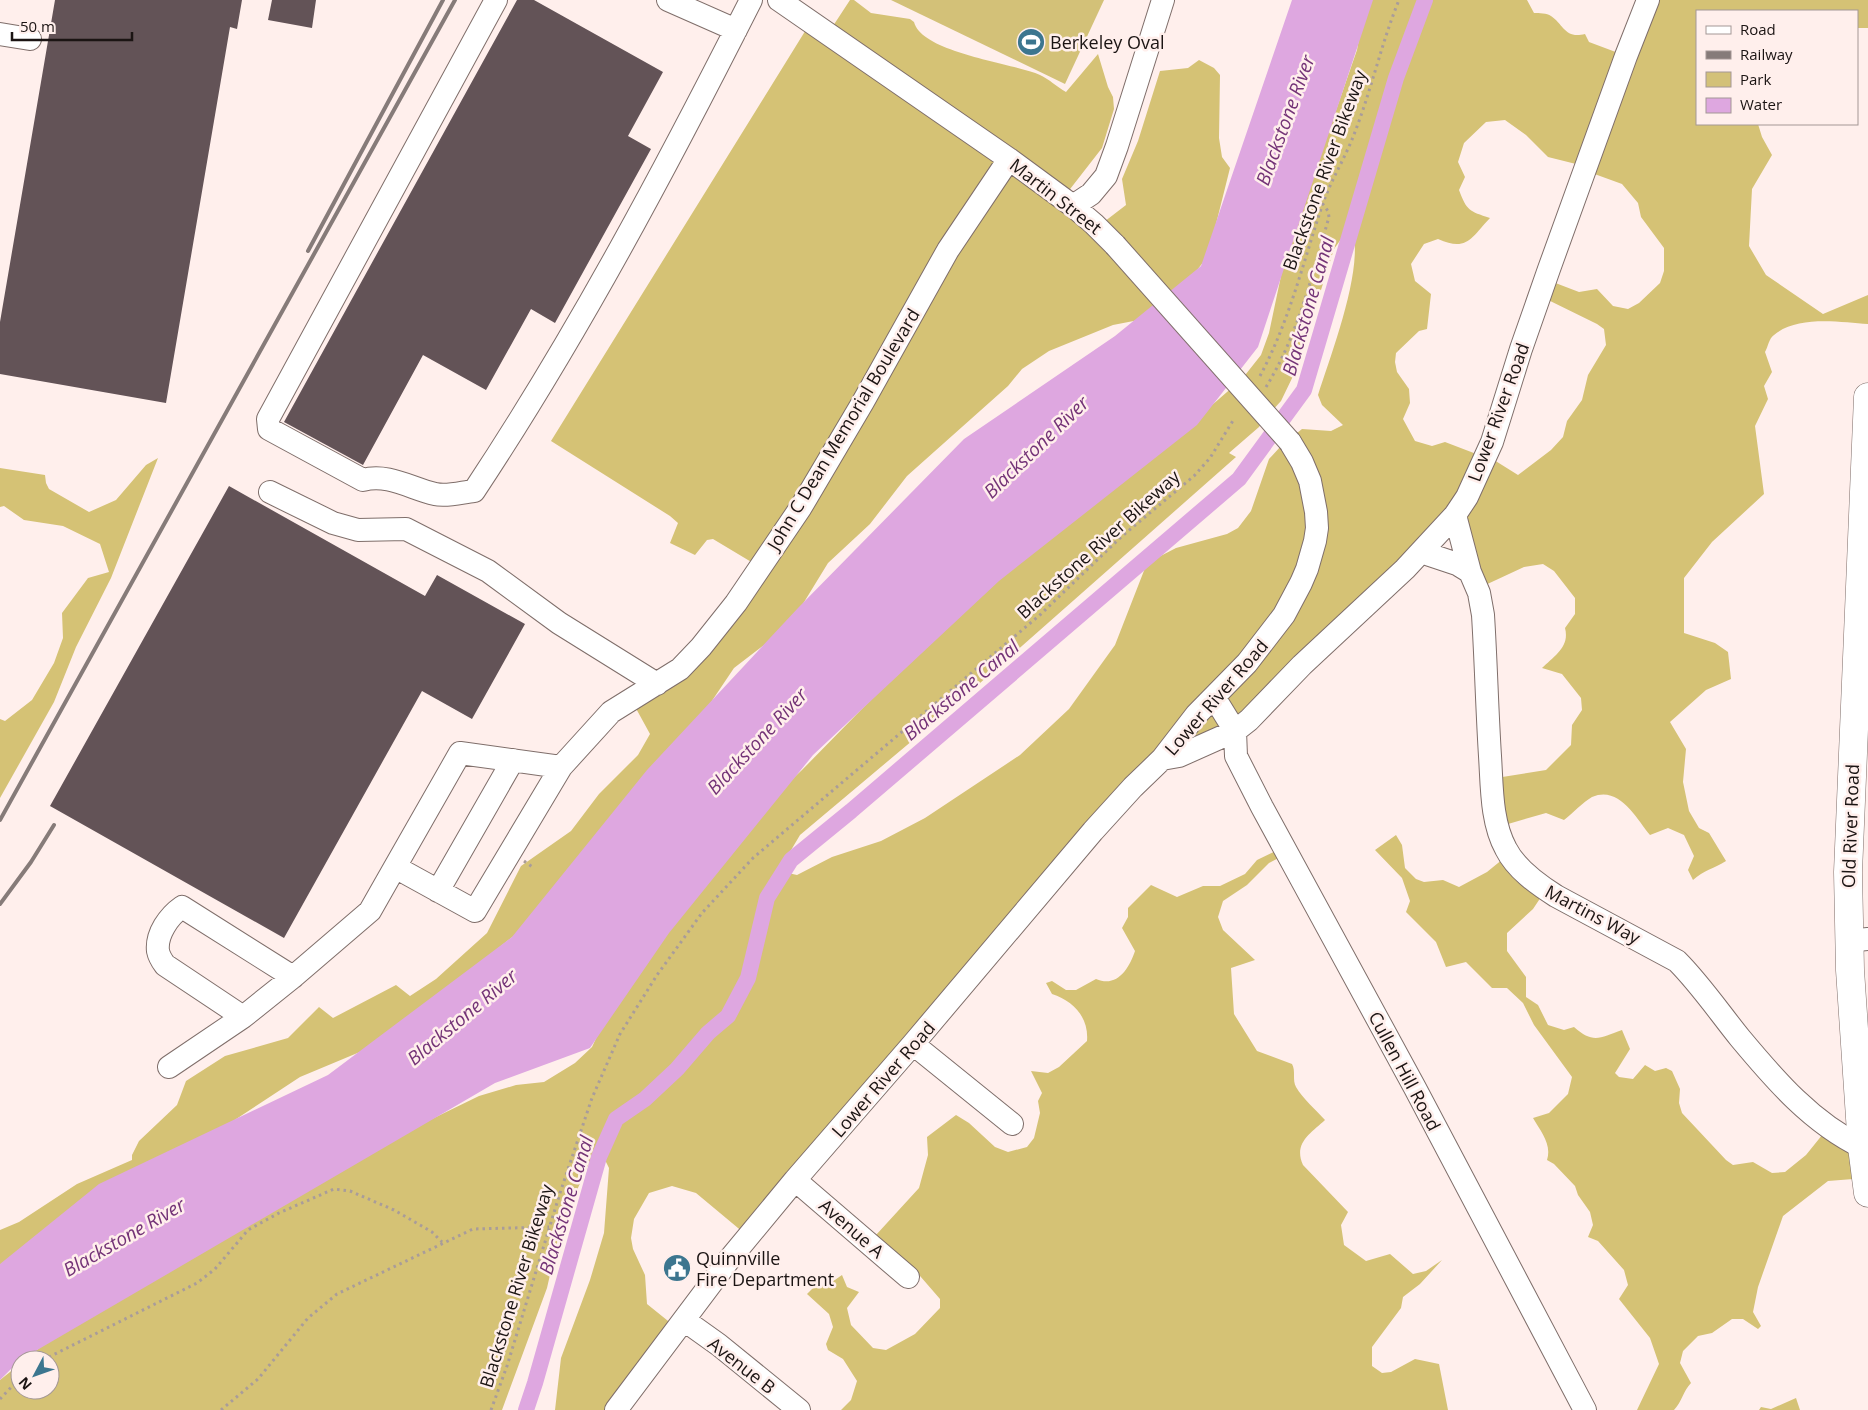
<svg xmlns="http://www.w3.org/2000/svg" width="1868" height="1410" font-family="'Open Sans',sans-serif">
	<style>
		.green { fill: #d3c178 }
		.forest { fill: #d5c275; fill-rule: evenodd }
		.water { fill: #dea7e0 }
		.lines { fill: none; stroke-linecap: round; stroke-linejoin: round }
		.canal { stroke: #dea7e0; stroke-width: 16 }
		.building { fill: #635357 }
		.minor-casing { stroke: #7f6e6a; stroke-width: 24 }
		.major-casing { stroke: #7f6e6a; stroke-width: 29 }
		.path { stroke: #a99c9a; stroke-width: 3; stroke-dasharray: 2.5 4; stroke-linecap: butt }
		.minor { stroke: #fff; stroke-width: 22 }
		.major { stroke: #fff; stroke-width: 28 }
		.rail { stroke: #867b79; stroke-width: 4 }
		.minor-bridge-casing { stroke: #7f6e6a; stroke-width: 24; stroke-linecap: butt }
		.minor-bridge { stroke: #fff; stroke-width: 22 }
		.labels { text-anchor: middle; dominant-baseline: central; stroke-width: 5; stroke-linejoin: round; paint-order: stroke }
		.poi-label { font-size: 18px; fill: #1b1413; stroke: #ffefec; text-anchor: start }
		.street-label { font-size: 18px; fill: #1b1413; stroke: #ffefec }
		.water-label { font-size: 19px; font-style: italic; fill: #743377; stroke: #ffefec }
	</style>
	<rect width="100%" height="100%" fill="#ffefec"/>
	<path class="green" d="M891 0H1104L1065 84Z"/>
	<path class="forest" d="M850 0H854L871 13 910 19 914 22C922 53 1013 63 1040 75 1049 79 1057 87 1066 92L1098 54 1108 87 1113 97 1114 109 1102 148 1067 193 1100 225 1126 205 1122 179 1138 141 1160 71 1188 68 1199 60 1214 68 1220 75 1219 138 1222 157 1230 168 1208 256 1172 302 1149 318 1113 325 1049 351 1022 369 1008 386 907 476 870 524 828 563 790 625 734 668 691 732 577 885 379 1044 300 1077 0 1274V1230L19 1222 77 1184 132 1160V1155L139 1141 177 1105 186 1081 225 1056 288 1038 319 1007 333 1018 396 985 410 996 436 979 487 933 521 866 571 831 599 794 638 755 650 734 633 703 657 689 758 566 713 539 707 540 695 555 670 543 678 523 670 516 551 441 812 20 833 26Z
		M1366 0H1527L1534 13C1539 13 1547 13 1551 16 1564 25 1565 39 1585 34L1589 42 1621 54 1650 0H1868V28H1857V11H1697V124H1758L1762 137 1772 155 1752 189 1749 246 1766 275 1823 314 1868 295V324C1840 322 1797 315 1774 335 1769 338 1768 347 1765 352L1772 372 1764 386 1768 399 1755 426 1764 494 1712 542 1684 578V633L1715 643 1728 652 1731 679 1706 690 1670 722 1686 749 1683 782 1689 811 1699 828 1709 833 1726 861C1713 869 1704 870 1693 880L1688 870 1694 856 1684 835 1668 828 1650 835C1636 818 1619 785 1592 797 1583 802 1573 813 1564 820L1546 813 1508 824 1496 778 1546 770 1571 745 1572 725 1582 710 1581 698 1562 674 1542 668C1554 656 1570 647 1565 628L1575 614V598L1554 571 1543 564 1524 567 1481 587 1445 528 1227 727 1170 755 750 1238 696 1193 672 1186 649 1193 634 1219 631 1238 633 1249 645 1275 647 1304 678 1329 616 1410H555L561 1358 590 1280 604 1233 609 1168 600 1150 590 1161 561 1226 547 1288 502 1410H0V1380L20 1364V1390H50V1360H24L56 1335 356 1156 479 1096 516 1085 544 1082 575 1063 592 1047 618 992 749 820 802 770 1010 558 1204 412 1242 379 1261 355 1269 333 1285 257 1357 50ZM1505 120 1526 135 1548 157 1584 166 1589 172 1622 184 1638 203 1641 217 1664 248V271L1660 283 1639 303 1628 309 1613 306 1597 289 1579 292 1545 279 1540 296 1597 324 1604 329 1606 345 1588 375 1582 400 1567 421 1563 437 1551 450 1518 475 1486 455H1479L1445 442 1432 446 1415 441 1403 419 1410 403 1409 389 1397 372 1395 362 1396 353 1419 331 1427 329 1431 294 1415 281 1411 264 1424 244 1438 239C1467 252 1471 238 1490 218 1469 211 1467 211 1459 190L1465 177 1458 162 1464 143 1486 122ZM1353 231C1363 272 1331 354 1318 395L1322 405 1343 425 1331 431 1302 429 1281 446 1269 459 1251 511 1238 528 1227 534 1176 548 1147 563 1115 645 1069 709 1020 755 925 818 881 841 832 857 797 875 788 873 784 862 800 835 963 698 1236 457 1229 453 1259 427 1268 412H1271L1281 401 1295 372 1334 249 1344 235Z
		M158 458 111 578 76 647 54 702 0 798V719L5 721 32 700 54 663 63 638 62 613 88 578 109 572 100 544 63 526 24 520 4 506 0 507V468L45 475 46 483 49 489 89 512 116 500 146 465Z
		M1396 835 1402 845 1405 868 1416 879 1424 882 1443 880 1459 887 1487 872 1514 850 1547 888 1533 909 1507 933V951L1526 977V997L1538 1005 1548 1025 1564 1030 1574 1027C1593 1044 1600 1038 1622 1030L1630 1049 1615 1073 1619 1077 1633 1079 1645 1065 1655 1071 1666 1068 1672 1071 1680 1089 1679 1103 1682 1113 1726 1160 1733 1165 1753 1162 1772 1173 1785 1172 1806 1155 1831 1124 1866 1178 1828 1181 1783 1216 1758 1287 1753 1312 1761 1326 1758 1329 1743 1319H1732L1712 1333 1698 1336 1683 1351 1680 1363 1691 1383C1683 1391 1682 1402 1674 1410H1637L1659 1364 1650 1338 1619 1299 1628 1285 1624 1270 1598 1241 1588 1237 1593 1225 1590 1212 1578 1195 1575 1186 1554 1164 1547 1160C1552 1144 1541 1132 1533 1118L1549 1113 1568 1094 1572 1077 1534 1025 1523 1003 1507 988H1492L1466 962 1446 967 1436 942 1406 912 1410 901 1402 878 1375 850Z
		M1286 846 1288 853 1269 863 1247 885 1223 901 1218 917 1223 930 1255 960 1231 968 1234 1014 1257 1051 1292 1064C1296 1071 1292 1080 1296 1087 1303 1099 1316 1110 1325 1120 1311 1133 1293 1143 1303 1165L1348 1212 1341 1225 1344 1245 1366 1261 1390 1254 1413 1274 1426 1271 1442 1260 1420 1284 1403 1297 1401 1308 1372 1347V1366L1382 1373 1391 1372 1415 1359 1439 1364 1448 1410H841L851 1400 857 1381 843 1359 828 1350 826 1344 833 1327 829 1314 807 1294 815 1286 829 1284 842 1275 847 1287 859 1292 847 1308 851 1325 873 1348 886 1350 915 1334 940 1308V1299L914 1269 876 1235 919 1188 928 1155 927 1137 956 1115 969 1123 995 1147 1008 1152 1027 1147 1034 1138 1040 1113 1038 1101 1042 1093 1031 1071 1048 1073 1059 1067 1087 1041C1089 1017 1073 1001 1052 994L1046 983 1052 981 1066 990H1076L1096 979C1117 988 1129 969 1135 951L1122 928 1128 917V908L1151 885 1177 897 1203 886H1220L1245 874 1257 860Z
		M1796 1398 1800 1410H1759L1761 1407 1771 1409Z"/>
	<path class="water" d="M1292 0H1373L1258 347 1197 425 999 581 813 755 669 933 590 1048 495 1083 20 1360 0 1380V1264L99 1184 328 1075 512 937 647 770 798 608 964 439 1115 336 1201 266Z"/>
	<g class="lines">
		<path class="canal" d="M526 1410 535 1383 599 1157 616 1119 645 1099 677 1069 708 1033 728 1016 748 978 767 898 791 860 851 811 1239 479 1304 390 1396 78 1425 0"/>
	</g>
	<path class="building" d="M55 0H242L237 29 230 27 166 403 0 374V322Z
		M272 0H316L312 28 268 20Z
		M517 0H534L663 72 628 136 651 149 555 323 531 309 486 390 423 355 363 465 284 422Z
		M229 486 425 596 437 575 525 624 472 719 422 691 284 938 50 806Z"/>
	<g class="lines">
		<defs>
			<path id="minor" d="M496 0 268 419 269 429 363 480C388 473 412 489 435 494 447 497 463 492 474 491 578 334 666 168 751 0
				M668 0 736 30
				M779 0 1009 159 1073 206 1094 224 1115 245
				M0 34 30 39
				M1073 206 1091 194 1106 176 1117 146 1163 0
				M270 492 333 523 358 530 406 529 488 571 559 623 657 684
				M1455 515 1470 572 1479 593 1483 615C1486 662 1487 709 1490 756 1492 786 1491 822 1506 849 1516 869 1537 884 1556 896L1677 961C1700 984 1719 1012 1740 1038 1775 1080 1812 1123 1862 1147
				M1421 552 1457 564 1470 572
				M1214 697 1235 731 1236 756 1262 807 1415 1088 1585 1410
				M1162 759 1179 756 1235 731 1249 720 1302 665 1405 569 1455 515 1467 497 1492 442 1521 349 1549 269 1626 56 1648 0
				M561 767 475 911 395 867 460 753 561 767 611 712 680 669 701 647 736 603 801 507 863 402 948 250 1009 159
				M438 891 513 760
				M1848 941 1868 939
				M243 1017 165 965C162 961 159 956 158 951 156 934 169 916 182 907L293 977
				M913 1044 1012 1124
				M169 1067 243 1017 293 977 370 911 395 867
				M795 1180 908 1277
				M684 1320 719 1345 799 1410
				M616 1410 728 1261 795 1180 913 1044 1093 831 1133 787 1162 759 1196 715 1247 663 1284 615 1301 583 1307 569 1315 541 1317 528 1316 512 1310 481 1302 462 1290 442"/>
			<path id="major" d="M1868 397 1848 872 1850 970 1862 1147 1868 1193"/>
		</defs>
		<use href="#minor" class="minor-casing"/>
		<use href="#major" class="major-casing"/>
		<path class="path" d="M1260 376C1289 322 1303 263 1322 206 1330 182 1344 160 1353 137 1371 92 1381 44 1399 0
			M1266 387C1298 335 1312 276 1329 217L1328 211 1322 203
			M524 861 534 868
			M43 1360 197 1283 215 1269 248 1230 279 1213 334 1189 350 1191 394 1210 432 1232 442 1242
			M0 1399 20 1378
			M221 1410 258 1379 308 1318 337 1294 473 1229 549 1227
			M491 1410 507 1366 560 1193 592 1098 620 1034 657 975 702 913 753 858 1041 614 1121 537 1194 476 1210 458 1234 419"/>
		<use href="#minor" class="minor"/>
		<use href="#major" class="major"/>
		<path class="rail" d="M308 251 443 0
			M0 820 455 0
			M0 904 31 862 54 825"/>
		<defs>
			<path id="minor-bridge" d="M1115 245 1290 442"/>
		</defs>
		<use href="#minor-bridge" class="minor-bridge-casing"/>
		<use href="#minor-bridge" class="minor-bridge"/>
	</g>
	<defs>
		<symbol id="stadium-disc" viewBox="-11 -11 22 22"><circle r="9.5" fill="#3c768f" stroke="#ffefec"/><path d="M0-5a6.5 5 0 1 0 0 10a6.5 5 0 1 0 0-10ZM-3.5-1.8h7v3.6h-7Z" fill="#fff"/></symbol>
		<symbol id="civic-disc" viewBox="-11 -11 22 22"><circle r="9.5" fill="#3c768f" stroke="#ffefec"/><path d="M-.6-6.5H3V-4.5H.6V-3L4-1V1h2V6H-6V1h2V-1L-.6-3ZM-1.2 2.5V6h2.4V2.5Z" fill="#fff"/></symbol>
	</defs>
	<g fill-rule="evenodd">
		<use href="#stadium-disc" x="1015" y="26" width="32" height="32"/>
		<use href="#civic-disc" x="661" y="1252" width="32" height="32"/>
	</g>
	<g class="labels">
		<g class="poi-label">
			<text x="1050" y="42">Berkeley Oval</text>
			<text x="696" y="1258">Quinnville<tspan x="696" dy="21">Fire Department</tspan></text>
		</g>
		<g class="street-label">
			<text transform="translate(1324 170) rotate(-70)">Blackstone River Bikeway</text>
			<text transform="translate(1056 196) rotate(38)">Martin Street</text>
			<text transform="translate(1498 412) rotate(-70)">Lower River Road</text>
			<text transform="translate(843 429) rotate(-59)">John C Dean Memorial Boulevard</text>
			<text transform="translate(1098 544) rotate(-42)">Blackstone River Bikeway</text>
			<text transform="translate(1216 697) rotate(-49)">Lower River Road</text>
			<text transform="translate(1850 826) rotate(-88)">Old River Road</text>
			<text transform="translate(1593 914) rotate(28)">Martins Way</text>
			<text transform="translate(1405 1071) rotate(62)">Cullen Hill Road</text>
			<text transform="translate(883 1079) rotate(-49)">Lower River Road</text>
			<text transform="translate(852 1228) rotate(41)">Avenue A</text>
			<text transform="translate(516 1286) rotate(-73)">Blackstone River Bikeway</text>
			<text transform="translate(742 1365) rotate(38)">Avenue B</text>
		</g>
		<g class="water-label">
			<text transform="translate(1285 120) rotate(-70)">Blackstone River</text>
			<text transform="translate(1308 306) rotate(-74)">Blackstone Canal</text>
			<text transform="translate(1036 447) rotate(-44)">Blackstone River</text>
			<text transform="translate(961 690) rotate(-40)">Blackstone Canal</text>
			<text transform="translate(757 741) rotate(-47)">Blackstone River</text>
			<text transform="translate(462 1017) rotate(-40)">Blackstone River</text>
			<text transform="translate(566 1205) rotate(-73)">Blackstone Canal</text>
			<text transform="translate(124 1237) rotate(-30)">Blackstone River</text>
		</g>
	</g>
	<rect x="1696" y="10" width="162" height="115" fill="#ffefec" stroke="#a49795"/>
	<rect x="1706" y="26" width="25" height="8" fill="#ffffff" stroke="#a49795"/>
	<text x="1740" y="35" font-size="15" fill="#1b1413">Road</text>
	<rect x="1706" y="51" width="25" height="8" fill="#867b79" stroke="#a49795"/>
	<text x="1740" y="60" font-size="15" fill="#1b1413">Railway</text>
	<rect x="1706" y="72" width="25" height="15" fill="#d3c178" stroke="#a49795"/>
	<text x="1740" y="85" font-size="15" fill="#1b1413">Park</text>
	<rect x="1706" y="98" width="25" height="15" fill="#dea7e0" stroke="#a49795"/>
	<text x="1740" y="110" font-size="15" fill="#1b1413">Water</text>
	<g transform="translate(35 1375) rotate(229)"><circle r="24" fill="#ffefec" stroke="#a49795"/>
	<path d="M0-4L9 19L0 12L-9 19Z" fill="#3c768f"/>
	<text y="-8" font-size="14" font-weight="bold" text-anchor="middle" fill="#1b1413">N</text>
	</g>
	<path d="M12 32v8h120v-8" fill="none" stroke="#1b1413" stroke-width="2.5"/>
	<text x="20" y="32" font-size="15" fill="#1b1413" stroke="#ffefec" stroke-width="4" paint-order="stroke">50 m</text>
</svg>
